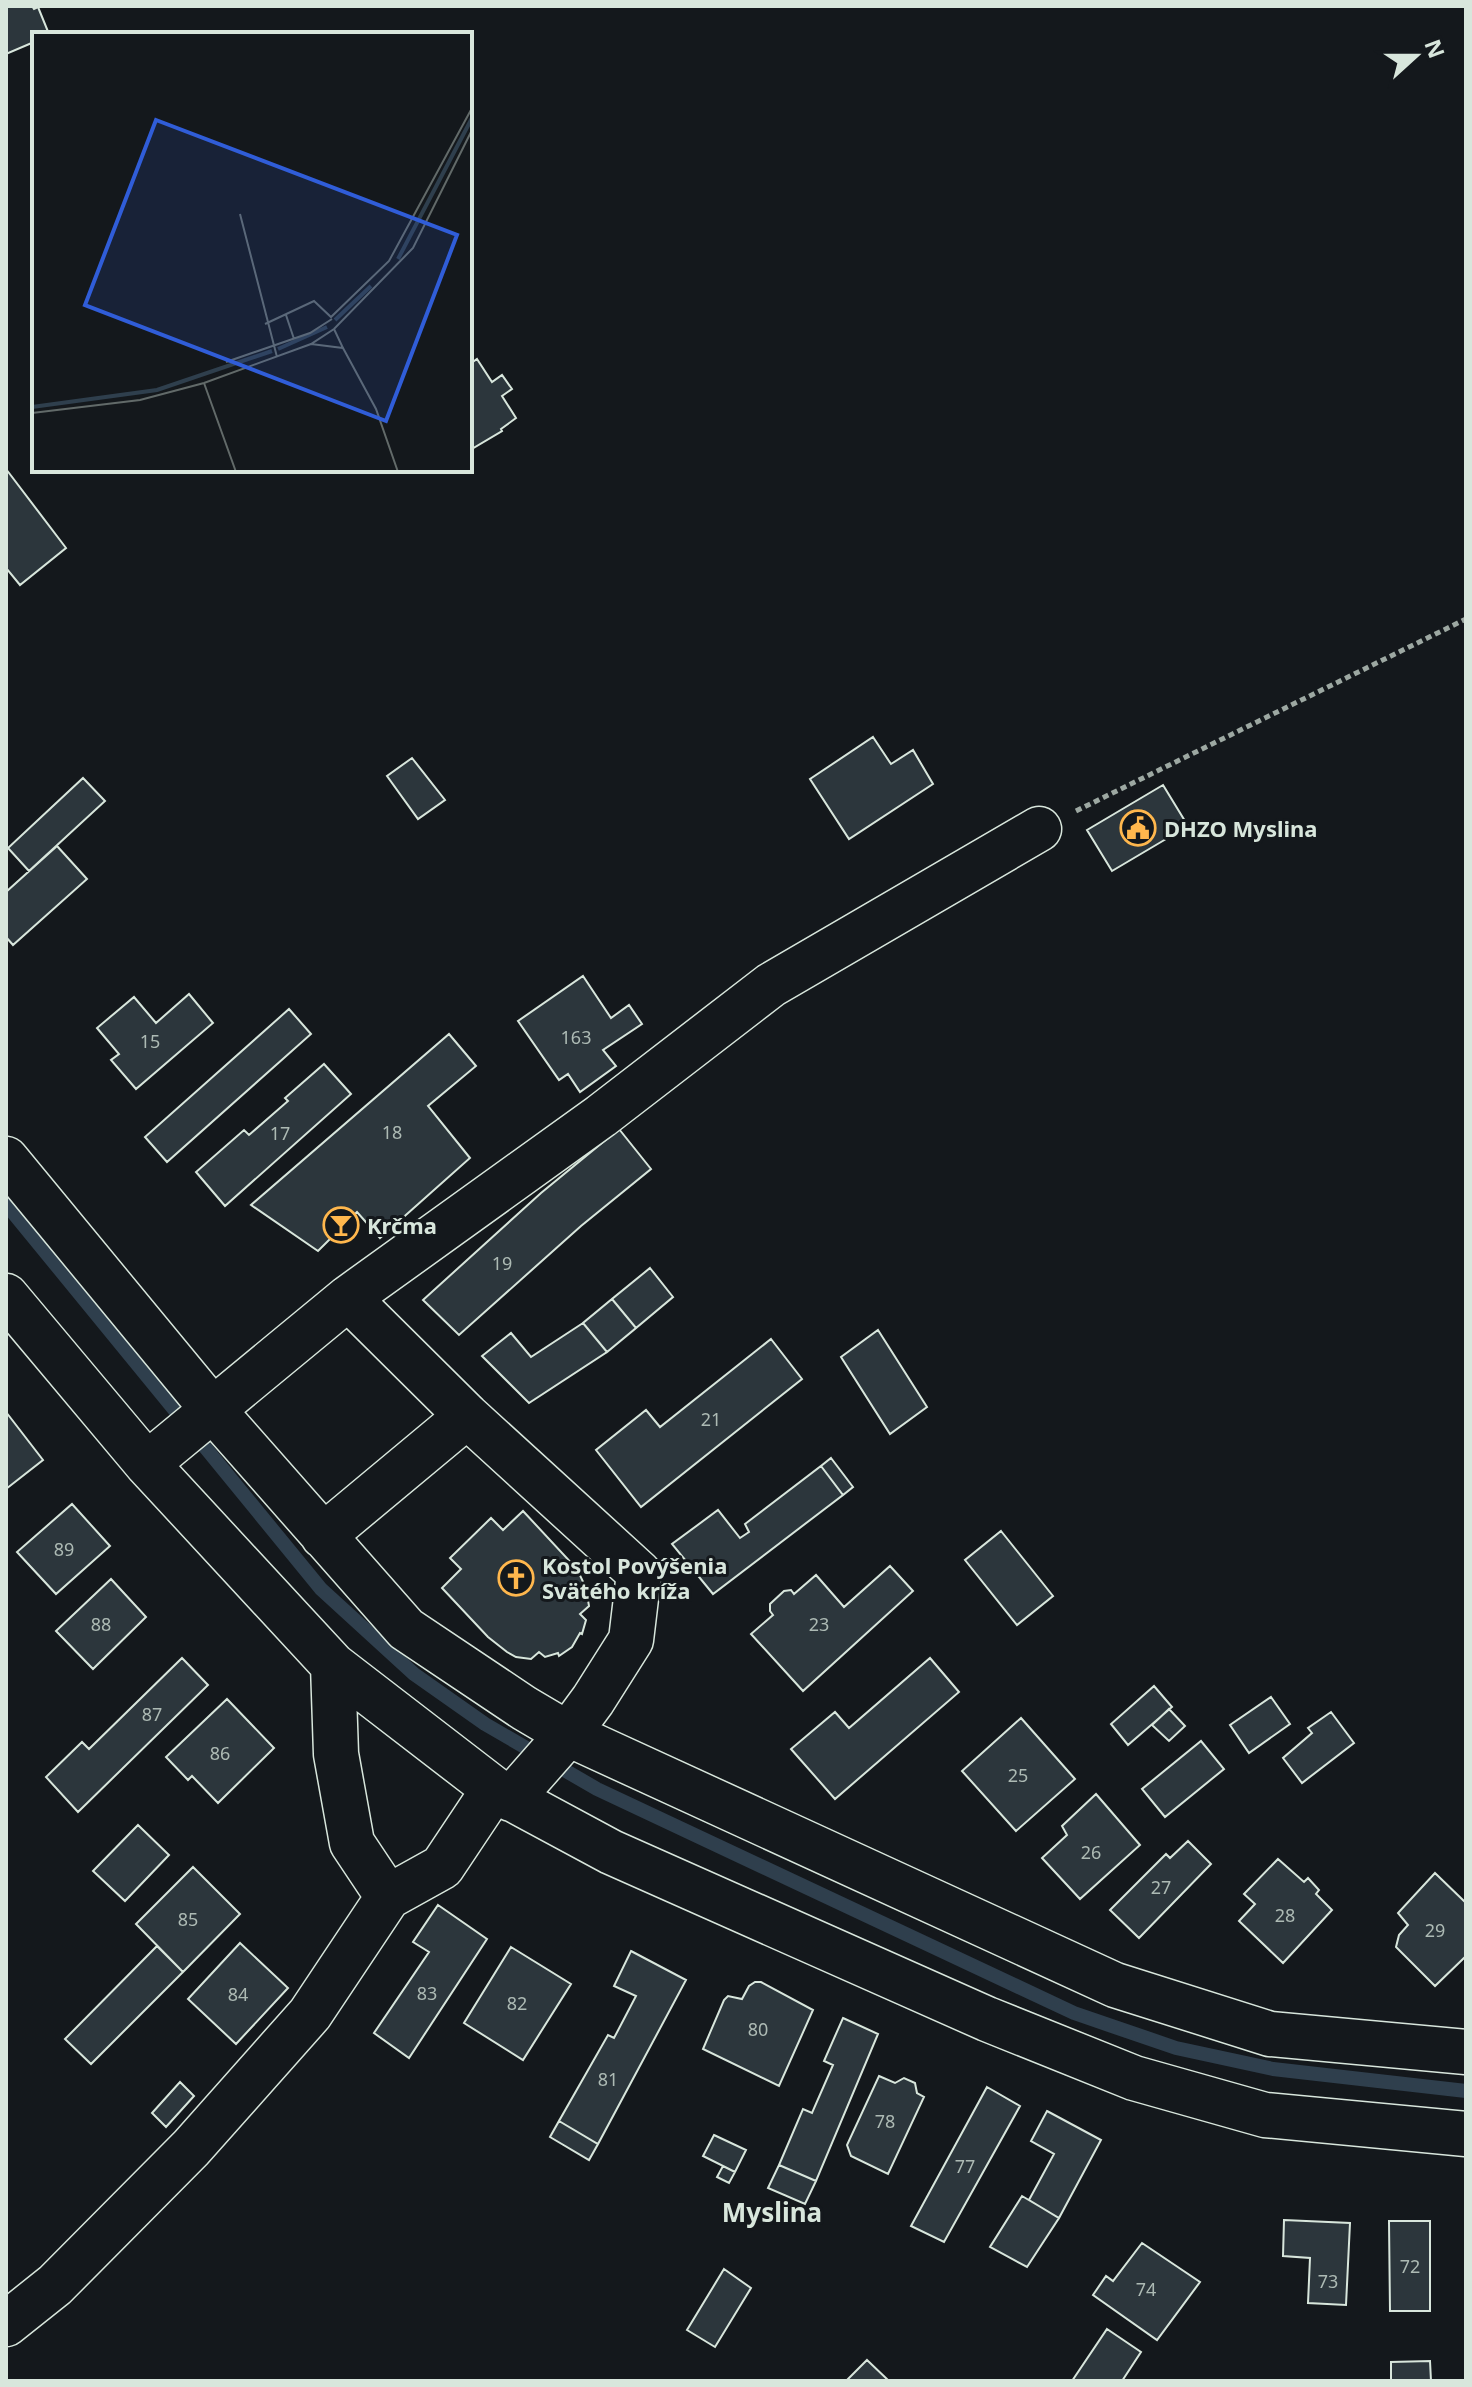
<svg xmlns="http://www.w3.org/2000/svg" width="1472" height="2387" font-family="'Noto Sans',sans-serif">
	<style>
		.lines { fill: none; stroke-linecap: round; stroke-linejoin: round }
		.stream { stroke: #2f3f4d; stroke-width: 14 }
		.building { fill: #2c363c; stroke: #d8e6dc; stroke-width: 2 }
		.minor-casing { stroke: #d8e6dc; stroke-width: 47 }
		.path { stroke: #9da8a2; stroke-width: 5; stroke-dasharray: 6 4; stroke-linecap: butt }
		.minor { stroke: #14181c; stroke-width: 44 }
		.labels { text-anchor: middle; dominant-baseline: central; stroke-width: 6; stroke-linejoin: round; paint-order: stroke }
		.number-label { font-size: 18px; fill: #adbab4 }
		.poi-label { font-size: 22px; font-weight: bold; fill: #d8e6dc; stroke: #14181c; text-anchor: start }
		.quarter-label { font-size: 26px; font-weight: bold; fill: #d8e6dc; stroke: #14181c }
		.inset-river { fill: none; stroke: #2f3f4d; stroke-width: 4 }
		.inset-road { fill: none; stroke: #626a69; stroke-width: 2 }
		.view { fill: #305dd8; fill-opacity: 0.15; stroke: #305dd8; stroke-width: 4 }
		.inset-edge { fill: none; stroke: #d8e6dc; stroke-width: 4 }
	</style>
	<rect width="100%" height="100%" fill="#14181c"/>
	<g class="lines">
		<path class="stream" d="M6 1204 321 1589 414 1674 485 1724 597 1789 1074 2013 1176 2048 1273 2069 1466 2091"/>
	</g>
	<path class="building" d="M6 6H32L34 9 38 7 49 34H34V42L6 54Z
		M477 359 492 382 502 375 512 389 502 396 516 418 501 429 502 431 470 450V364Z
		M6 469 66 548 20 585 6 568Z
		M873 737 891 764 913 750 933 784 849 839 810 779Z
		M412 758 445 800 418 819 387 776Z
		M83 778 105 801 29 871 8 848Z
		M1163 785 1188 826 1112 871 1087 830Z
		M57 846 87 879 13 945 6 937V892Z
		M583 976 611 1018 629 1005 642 1024 603 1050 616 1066 580 1092 568 1074 559 1080 518 1021Z
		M189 994 213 1023 136 1089 111 1060 119 1054 97 1028 134 997 156 1023Z
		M289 1009 311 1034 167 1162 145 1137Z
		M449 1034 476 1066 428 1106 470 1158 380 1238 357 1212 318 1251 251 1205Z
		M324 1064 351 1094 225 1206 196 1172 244 1130 249 1135 288 1101 285 1098Z
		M619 1129 651 1169 581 1226 459 1335 423 1300 541 1193Z
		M650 1268 673 1297 636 1328 612 1299Z
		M612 1299 636 1328 607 1352 583 1323Z
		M583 1323 607 1352 529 1403 482 1356 511 1333 531 1357Z
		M878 1330 927 1407 890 1434 841 1357Z
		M771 1339 802 1379 641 1507 596 1450 646 1410 660 1427Z
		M6 1412 43 1460 6 1489Z
		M831 1458 853 1487 843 1495 821 1466Z
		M821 1466 843 1495 713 1594 672 1544 718 1510 740 1538 749 1532 745 1524Z
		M72 1504 110 1546 56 1594 17 1552Z
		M523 1511 577 1569 586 1588 589 1606 580 1614 586 1620 582 1634 580 1633 572 1647 559 1656 558 1653 545 1657 539 1652 531 1659 516 1657 507 1652 488 1637 442 1588 461 1569 450 1558 491 1518 503 1530Z
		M1001 1531 1053 1596 1017 1625 965 1560Z
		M890 1566 913 1591 803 1691 751 1634 773 1615 770 1611V1604L784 1591 791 1590 794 1594 816 1575 844 1607Z
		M111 1579 146 1617 93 1669 56 1631Z
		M182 1658 208 1685 78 1812 46 1777 82 1742 89 1749Z
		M930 1658 959 1692 835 1799 791 1749 835 1712 849 1728Z
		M1154 1686 1172 1707 1128 1745 1111 1724Z
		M1271 1697 1290 1724 1249 1753 1230 1725Z
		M227 1699 274 1748 218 1803 192 1776 188 1780 166 1757Z
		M1169 1709 1185 1726 1169 1741 1152 1725Z
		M1331 1712 1354 1743 1302 1783 1283 1758 1312 1733 1308 1728Z
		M1021 1718 1075 1779 1016 1831 962 1771Z
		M1201 1741 1224 1769 1165 1817 1142 1789Z
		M1096 1794 1140 1845 1080 1899 1042 1858 1067 1835 1062 1826Z
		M138 1825 169 1855 125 1901 93 1871Z
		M1188 1841 1211 1864 1139 1938 1110 1910 1166 1854 1170 1858Z
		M1278 1859 1304 1882 1308 1878 1319 1890 1316 1894 1332 1910 1283 1963 1239 1921 1255 1904 1244 1894Z
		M193 1867 240 1914 183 1972 136 1924Z
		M1435 1873 1466 1903V1956L1435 1986 1396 1947 1399 1935 1408 1925 1398 1913Z
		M438 1905 487 1939 409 2058 374 2033 429 1952 413 1942Z
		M240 1943 288 1988 236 2044 188 1999Z
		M157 1946 183 1972 91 2064 65 2039Z
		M511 1947 571 1984 523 2060 464 2023Z
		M631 1951 686 1980 598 2144 559 2121 608 2035 614 2038 636 1996 614 1986Z
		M755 1982H761L813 2010 779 2086 703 2049 724 2000 728 1996 742 1999 749 1986Z
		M843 2018 878 2034 816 2181 779 2165 803 2109 812 2113 833 2065 824 2061Z
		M879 2076 895 2083 904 2078 915 2083 917 2093 924 2097 888 2174 851 2156 847 2145Z
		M180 2082 194 2096 166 2127 152 2113Z
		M987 2087 1020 2106 944 2242 911 2226Z
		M1047 2111 1101 2140 1059 2218 1029 2200 1054 2154 1031 2141Z
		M559 2121 598 2144 589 2160 550 2137Z
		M714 2135 746 2150 735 2172 703 2156Z
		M779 2165 816 2181 805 2204 768 2188Z
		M723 2166 735 2172 729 2183 717 2177Z
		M1022 2196 1059 2218 1027 2267 990 2247Z
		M1284 2220 1350 2223 1346 2305 1308 2303 1310 2258 1283 2256Z
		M1389 2221H1430V2311H1390Z
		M1142 2243 1200 2282 1157 2340 1093 2295 1106 2276 1113 2281Z
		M724 2269 751 2288 715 2347 687 2330Z
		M1107 2329 1141 2352 1122 2381H1072Z
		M867 2360 889 2381H846Z
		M1430 2361 1431 2381H1391V2362Z"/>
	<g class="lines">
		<defs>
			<path id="minor" d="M6 1159 213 1410 406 1629 524 1708 568 1734 511 1799
				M6 1296 147 1464 333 1665 494 1789 611 1852 987 2019 1134 2078 1265 2115 1466 2134
				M348 1298 467 1416 639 1573 631 1640 593 1700 568 1734 1115 1985 1270 2034 1466 2052
				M147 1464 348 1298 601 1116 771 985 1039 829
				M323 1536 467 1416
				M333 1665 336 1754 352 1843 388 1897 442 1867 494 1789
				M6 2324 55 2285 191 2148 310 2014 388 1897"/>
		</defs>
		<use href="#minor" class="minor-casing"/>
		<path class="path" d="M1076 811 1466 619"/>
		<use href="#minor" class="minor"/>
	</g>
	<defs>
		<symbol id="civic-ring" viewBox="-11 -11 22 22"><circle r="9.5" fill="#14181c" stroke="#ffb74d" stroke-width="1.5"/><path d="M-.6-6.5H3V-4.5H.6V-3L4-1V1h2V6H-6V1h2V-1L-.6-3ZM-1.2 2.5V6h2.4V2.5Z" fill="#ffb74d"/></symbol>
		<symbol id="bar-ring" viewBox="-11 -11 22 22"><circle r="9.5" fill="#14181c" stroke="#ffb74d" stroke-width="1.5"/><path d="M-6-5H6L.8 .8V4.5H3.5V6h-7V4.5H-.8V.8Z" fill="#ffb74d"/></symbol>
		<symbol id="church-ring" viewBox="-11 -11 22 22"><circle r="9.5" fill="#14181c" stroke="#ffb74d" stroke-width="1.5"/><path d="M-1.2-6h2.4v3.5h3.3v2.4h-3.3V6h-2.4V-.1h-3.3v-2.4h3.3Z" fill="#ffb74d"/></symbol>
	</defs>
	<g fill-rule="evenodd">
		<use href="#civic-ring" x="1118" y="808" width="40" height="40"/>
		<use href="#bar-ring" x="321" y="1205" width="40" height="40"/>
		<use href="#church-ring" x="496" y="1558" width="40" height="40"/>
	</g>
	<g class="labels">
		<g class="number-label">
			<text x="576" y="1037">163</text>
			<text x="150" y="1041">15</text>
			<text x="392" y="1132">18</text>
			<text x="280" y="1133">17</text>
			<text x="502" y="1263">19</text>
			<text x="711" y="1419">21</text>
			<text x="64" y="1549">89</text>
			<text x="101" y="1624">88</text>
			<text x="819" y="1624">23</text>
			<text x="152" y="1714">87</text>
			<text x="220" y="1753">86</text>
			<text x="1018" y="1775">25</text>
			<text x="1091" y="1852">26</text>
			<text x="1161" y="1887">27</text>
			<text x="1285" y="1915">28</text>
			<text x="188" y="1919">85</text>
			<text x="1435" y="1930">29</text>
			<text x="427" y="1993">83</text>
			<text x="238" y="1994">84</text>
			<text x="517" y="2003">82</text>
			<text x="758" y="2029">80</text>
			<text x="608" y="2079">81</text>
			<text x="885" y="2121">78</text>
			<text x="965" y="2166">77</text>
			<text x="1410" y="2266">72</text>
			<text x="1328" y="2281">73</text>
			<text x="1146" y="2289">74</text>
		</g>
		<g class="poi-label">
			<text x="1164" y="828">DHZO Myslina</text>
			<text x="367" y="1225">Krčma</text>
			<text x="542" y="1565">Kostol Povýšenia<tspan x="542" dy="25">Svätého kríža</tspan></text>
		</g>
		<g class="quarter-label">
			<text x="772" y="2212">Myslina</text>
		</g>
	</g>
	<g transform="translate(32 32)">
		<rect width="440" height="440" fill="#14181c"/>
		<path class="inset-river" d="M366 227 440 86M303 288 339 254M246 317 295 295M0 375 125 358 240 319"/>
		<path class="inset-road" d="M208 182 245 325M254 283 262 307M233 292 282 269 299 285 357 229 440 76M279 312 311 316 302 297M311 316 344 377 366 440M194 330 278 301 300 287M172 351 204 440M0 381 108 368 172 351 279 312 302 297 381 216 440 98"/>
		<path class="view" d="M124 88 425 203 354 389 53 273Z"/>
		<rect width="440" height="440" class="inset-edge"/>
	</g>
	<rect width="1472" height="2387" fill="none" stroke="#d8e6dc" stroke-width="16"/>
	<g transform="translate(1416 56) rotate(69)" stroke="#14181c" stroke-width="6" paint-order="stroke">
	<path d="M0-6L14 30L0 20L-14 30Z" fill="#d8e6dc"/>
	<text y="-12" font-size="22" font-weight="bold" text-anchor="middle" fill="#d8e6dc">N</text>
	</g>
</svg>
